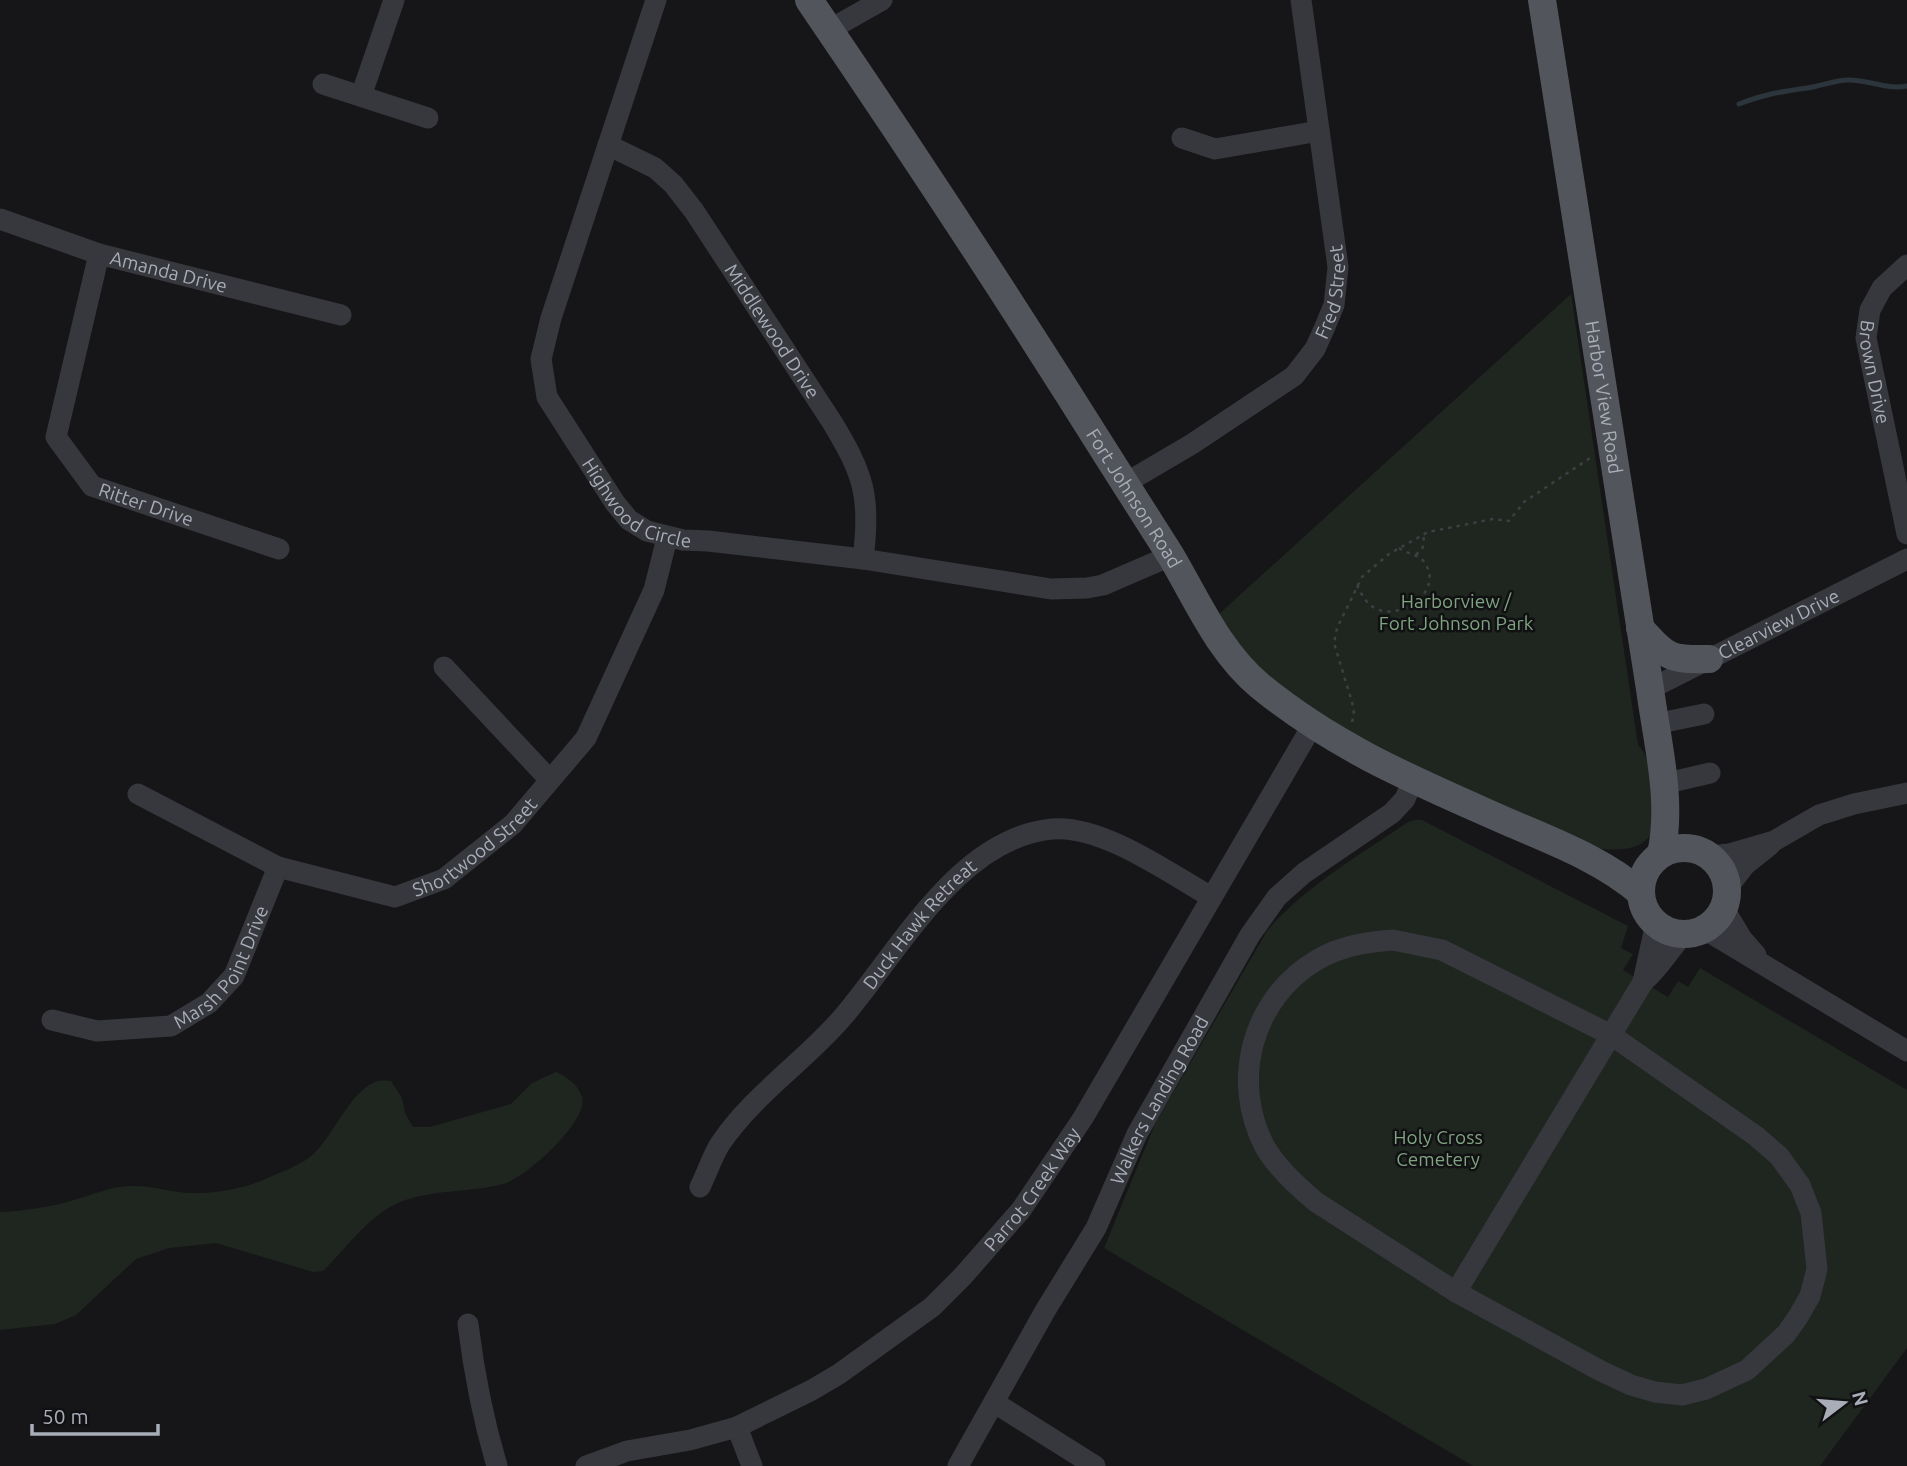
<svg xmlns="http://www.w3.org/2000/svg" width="1907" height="1466" font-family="Ubuntu,sans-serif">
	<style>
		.green { fill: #1e261f }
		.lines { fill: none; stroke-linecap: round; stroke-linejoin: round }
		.stream { stroke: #2c353c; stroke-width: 5 }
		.path { stroke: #3d3f44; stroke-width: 2.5; stroke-dasharray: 3.5 5; stroke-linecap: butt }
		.minor { stroke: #37383d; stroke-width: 21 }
		.major { stroke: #53555c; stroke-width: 28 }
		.labels { text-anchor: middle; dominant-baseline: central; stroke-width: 5; stroke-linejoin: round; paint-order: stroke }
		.street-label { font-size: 19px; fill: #a8adb8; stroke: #111113 }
		.park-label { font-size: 19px; fill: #7fa381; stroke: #111113 }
	</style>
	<rect width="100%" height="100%" fill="#161618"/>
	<path class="green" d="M1571 294 1638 745C1649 757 1649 769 1652 785 1653 794 1656 804 1656 813 1656 851 1622 852 1594 848L1359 741 1279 689 1245 652 1219 614Z
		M1415 820H1422L1628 926 1621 948 1633 954 1623 970 1668 997 1678 981 1688 987 1700 968 1907 1090V1348L1820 1466H1473L1104 1248 1155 1124 1267 931C1305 886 1360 855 1408 822Z
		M556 1072C567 1077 578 1084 582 1097 589 1121 526 1178 503 1184 469 1193 430 1189 398 1203 367 1217 346 1249 323 1271L313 1272 216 1243 169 1248 136 1259 76 1315 55 1324 0 1330V1212C24 1211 51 1207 74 1200 93 1195 111 1186 131 1186 150 1185 170 1192 189 1193 216 1194 248 1188 272 1176 284 1171 299 1165 310 1157 335 1138 356 1072 391 1081L402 1098 405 1113 413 1127H430L511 1104 532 1083Z"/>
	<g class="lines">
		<path class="stream" d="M1739 104C1765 94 1779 92 1807 88 1821 86 1835 80 1849 80 1870 80 1886 90 1907 86"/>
		<path class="path" d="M1416 555 1423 547 1424 534
			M1357 585C1361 593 1365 602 1373 607 1397 623 1443 593 1426 565 1420 553 1408 555 1399 548
			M1352 722 1354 714 1352 702 1334 643 1337 628 1362 577 1389 554 1428 532 1493 519 1509 521 1524 502 1593 456"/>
		<g class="minor">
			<path id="s1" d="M656 0 551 318 541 359 547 397 615 503 629 520 647 531 683 540 708 541 863 559 1051 589 1087 588 1103 585 1170 556"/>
			<path d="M829 30 882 0"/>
			<path d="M323 84 428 118"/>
			<path d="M361 96 394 0"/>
			<path d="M1182 138 1215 149 1319 131"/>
			<path id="s2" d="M608 145 655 168 673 184 694 211 832 422C864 475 871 497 863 559"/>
			<path id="s3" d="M0 219 99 254 341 315"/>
			<path id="s4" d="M99 254 56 437 92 486 279 549"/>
			<path id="s5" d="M1907 265 1882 288 1870 310 1866 338 1907 534"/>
			<path id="s6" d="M1124 484 1192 444 1294 376 1315 349 1324 329 1334 305 1338 267 1301 0"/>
			<path d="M444 667 549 779"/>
			<path id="s7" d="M1650 689 1907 559"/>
			<path d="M1655 724 1704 714"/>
			<path d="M1663 784 1710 773"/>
			<path id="s8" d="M138 794 278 867 395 897 444 879 513 824 586 738 654 590 667 538"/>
			<path d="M1711 856 1729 854 1774 841 1819 815 1854 804 1907 793"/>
			<path d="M1728 887 1745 865 1770 845"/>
			<path d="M1724 909 1742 939 1756 955"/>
			<path d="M1704 929 1907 1051"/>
			<path d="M1393 940 1442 950 1611 1035 1756 1136 1779 1156 1800 1185 1811 1213 1817 1269 1810 1296 1798 1317 1786 1334 1747 1370 1706 1389 1682 1395 1655 1392 1631 1385 1601 1371 1456 1292 1316 1202C1298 1187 1277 1168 1265 1147 1230 1081 1252 998 1317 960 1340 946 1367 942 1393 940Z"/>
			<path d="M1643 982 1656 923"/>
			<path id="s9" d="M52 1020 97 1031 171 1026 209 1003 234 976 278 867"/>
			<path id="s10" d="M700 1187C707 1173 712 1157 720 1144 753 1095 804 1062 842 1018 898 953 958 838 1052 829 1101 824 1169 873 1211 897"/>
			<path d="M1456 1292 1643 982C1660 968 1669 950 1684 934"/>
			<path d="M468 1324C474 1373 483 1419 497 1466"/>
			<path d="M995 1403 1095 1466"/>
			<path d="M737 1427 752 1466"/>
			<path id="s11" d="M586 1466 627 1451 690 1440 737 1427 812 1390 839 1374 932 1307 963 1276 1021 1210 1083 1118 1312 726"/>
			<path id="s12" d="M958 1466 1045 1311 1096 1228 1137 1134 1250 935 1277 897 1304 873 1392 813 1405 799 1413 780"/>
		</g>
		<g class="major">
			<path id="s13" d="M809 0C912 151 1013 305 1110 460 1130 492 1151 524 1171 556 1197 600 1219 652 1260 686 1337 749 1418 782 1508 822 1554 842 1603 860 1641 893"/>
			<path id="s14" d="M1542 0 1650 689C1657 742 1673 801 1661 854"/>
			<path d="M1640 628C1667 657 1668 660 1709 659"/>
			<circle cx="1684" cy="891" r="43"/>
		</g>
	</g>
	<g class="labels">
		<g class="street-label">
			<text stroke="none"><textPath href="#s3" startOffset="177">Amanda Drive</textPath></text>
			<text stroke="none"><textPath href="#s6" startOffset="296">Fred Street</textPath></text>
			<text stroke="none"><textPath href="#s2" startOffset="254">Middlewood Drive</textPath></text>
			<text stroke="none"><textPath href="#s5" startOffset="122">Brown Drive</textPath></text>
			<text stroke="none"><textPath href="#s14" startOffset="402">Harbor View Road</textPath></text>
			<text stroke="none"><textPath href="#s1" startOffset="560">Highwood Circle</textPath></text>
			<text stroke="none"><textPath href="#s13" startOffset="595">Fort Johnson Road</textPath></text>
			<text stroke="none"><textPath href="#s4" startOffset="306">Ritter Drive</textPath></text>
			<text stroke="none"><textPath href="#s7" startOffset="144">Clearview Drive</textPath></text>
			<text stroke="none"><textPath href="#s8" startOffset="374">Shortwood Street</textPath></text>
			<text stroke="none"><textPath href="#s10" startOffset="345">Duck Hawk Retreat</textPath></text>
			<text stroke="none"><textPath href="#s9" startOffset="201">Marsh Point Drive</textPath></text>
			<text stroke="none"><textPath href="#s12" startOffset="418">Walkers Landing Road</textPath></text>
			<text stroke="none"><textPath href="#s11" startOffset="541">Parrot Creek Way</textPath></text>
		</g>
		<g class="park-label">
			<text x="1456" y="601">Harborview /<tspan x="1456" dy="22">Fort Johnson Park</tspan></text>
			<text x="1438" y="1137">Holy Cross<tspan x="1438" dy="22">Cemetery</tspan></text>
		</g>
	</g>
	<g transform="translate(1844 1403) rotate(74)" stroke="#111113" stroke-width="5" paint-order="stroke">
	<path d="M0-5L12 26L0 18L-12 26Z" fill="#a8adb8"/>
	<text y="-10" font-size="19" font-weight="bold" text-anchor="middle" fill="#a8adb8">N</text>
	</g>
	<path d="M32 1424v10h126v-10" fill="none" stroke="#a8adb8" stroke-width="3.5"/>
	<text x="42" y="1424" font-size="21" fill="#a8adb8" stroke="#111113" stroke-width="5" paint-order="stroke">50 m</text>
</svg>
